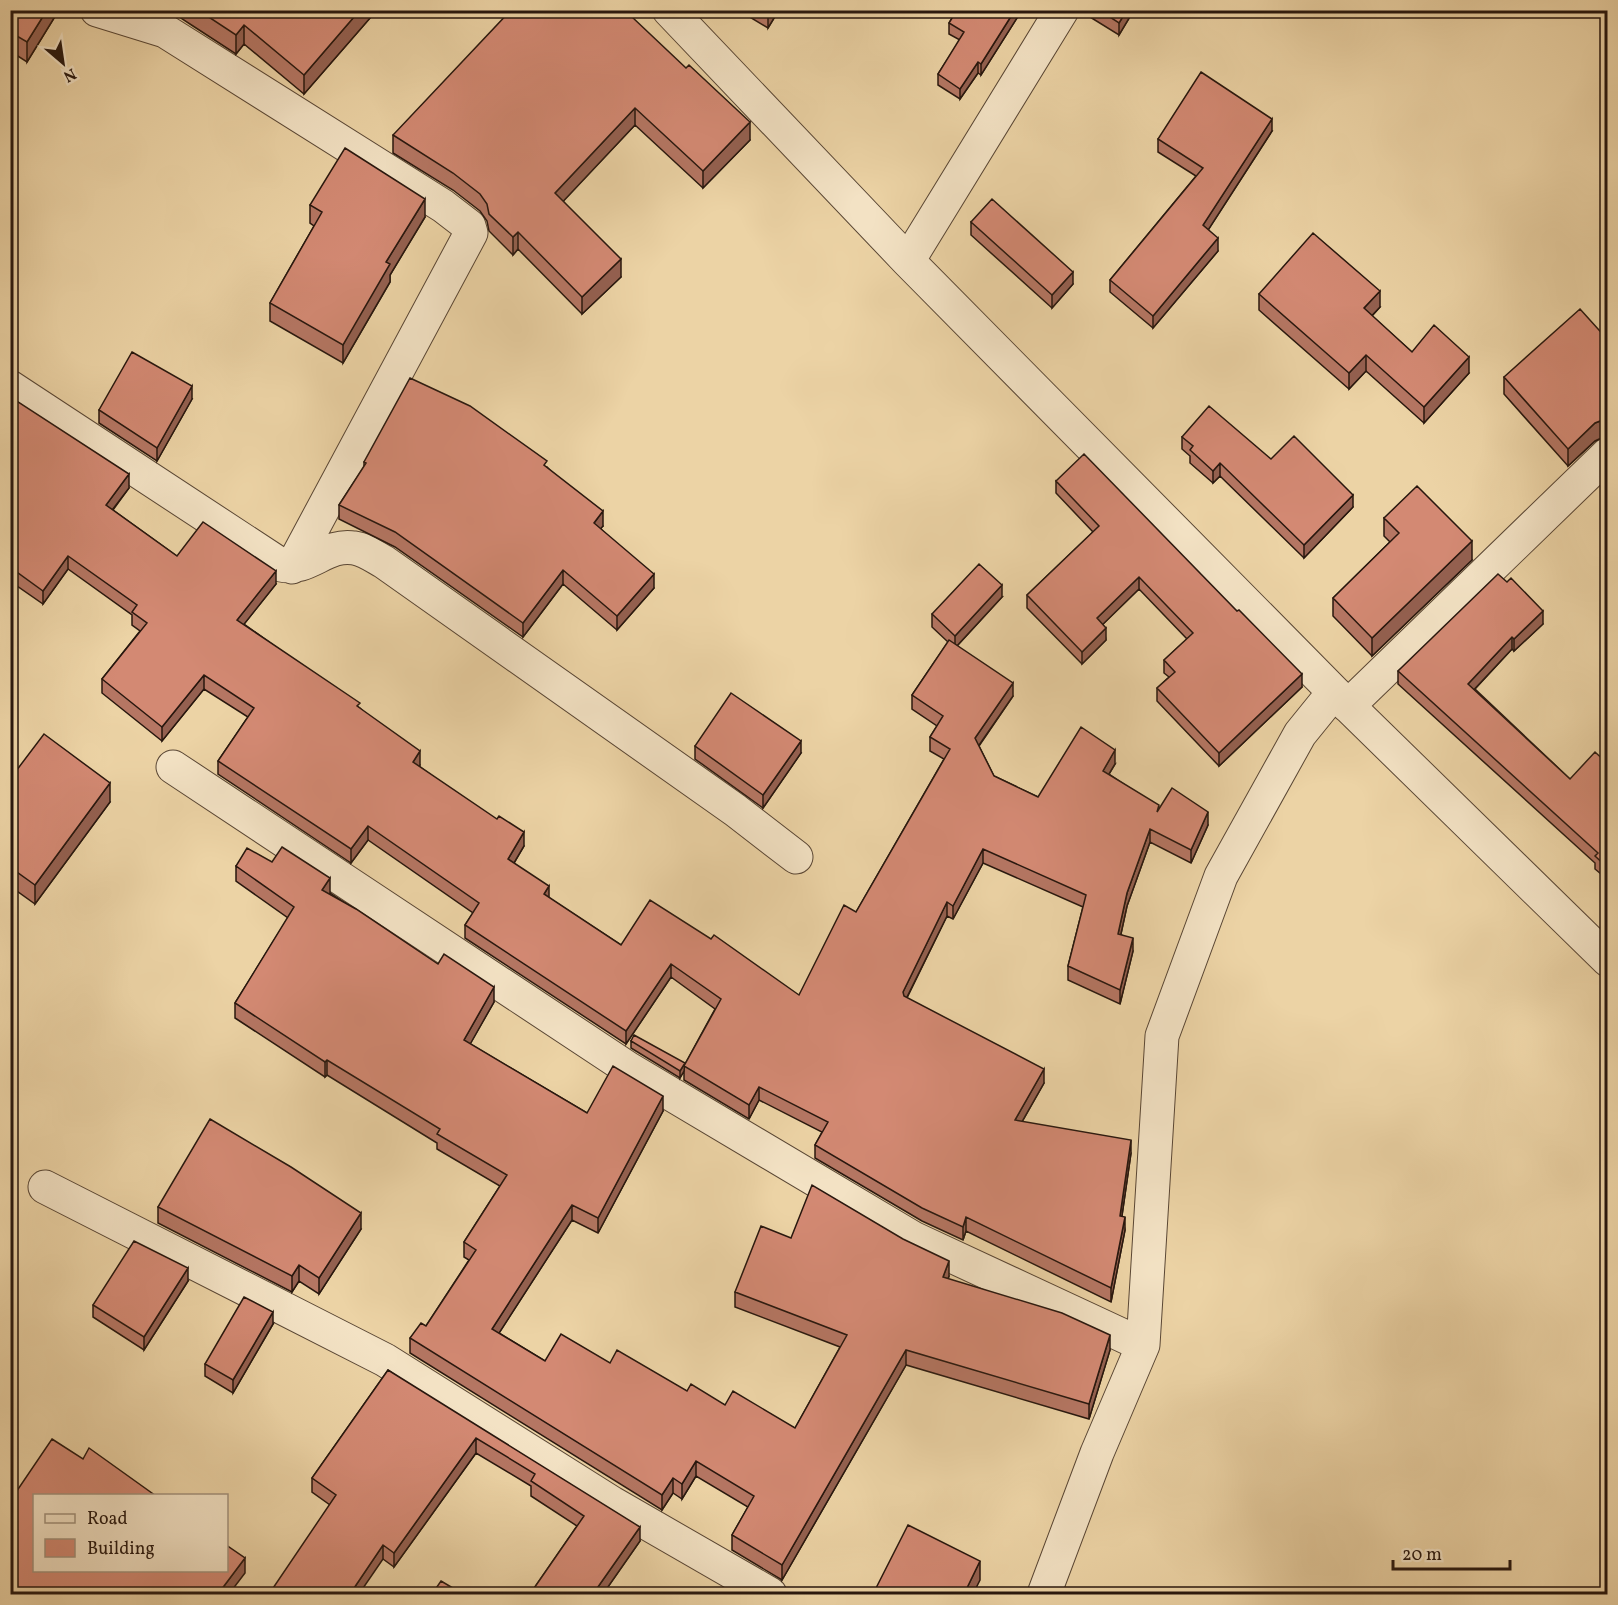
<svg xmlns="http://www.w3.org/2000/svg" width="1618" height="1605" font-family="Vollkorn,serif">
	<style>
		.lines { fill: none; stroke-linecap: round; stroke-linejoin: round }
		.minor-casing { stroke: #594634; stroke-width: 35 }
		.minor { stroke: #f3e2c4; stroke-width: 33 }
		.wall { fill: #b57663; stroke: #28170e; stroke-width: 1.5 }
		.shaded-wall { fill: #946050; stroke: #28170e; stroke-width: 1.5 }
		.building { fill: #d38973; stroke: #28170e; stroke-width: 1.5 }
	</style>
	<rect width="100%" height="100%" fill="#ecd3a5"/>
	<filter id="stains"><feTurbulence type="fractalNoise" baseFrequency=".00333" numOctaves="4"/><feColorMatrix values="0 0 0 0 .2 0 0 0 0 .09 0 0 0 0 .02 0 0 0 .5 -.17"/></filter>
	<radialGradient id="worn" r=".72"><stop offset=".6" stop-color="#630" stop-opacity="0"/><stop offset="1" stop-color="#630" stop-opacity=".3"/></radialGradient>
	<g class="lines">
		<defs>
			<path id="minor" d="M97 10 165 31 443 206 469 226 471 233 292 567
				M669 10 908 261 1334 692 1608 960
				M908 261 1062 10
				M10 387 281 565C309 571 326 543 354 548 364 549 375 557 384 562L735 810 796 857
				M1348 706 1608 454
				M173 767 629 1069 913 1238 1143 1345
				M45 1187 385 1360 612 1503 770 1594
				M1044 1594 1097 1453 1143 1345 1162 1036 1221 876 1300 734 1334 692"/>
		</defs>
		<use href="#minor" class="minor-casing"/>
		<use href="#minor" class="minor"/>
	</g>
	<path class="wall" d="M10 10H59L27 62 10 51Z
		M181 10H377L304 94 244 44 236 54 193 26 181 18Z
		M738 10H779L768 28Z
		M957 10H1022L981 75 978 73 960 99 938 85V74L960 40 949 34V23Z
		M1090 10H1134L1119 35 1090 17Z
		M634 20 750 140 703 188 635 125 563 201 621 277 582 314 518 249 513 255 489 231 487 221 480 211 453 190 393 153V135Z
		M1272 131 1208 230 1218 251 1153 328 1110 292V280L1196 176 1158 152V139Z
		M310 205 425 217 390 275V282L343 363 270 321V303L314 226 310 223Z
		M971 222 1073 284 1052 308 971 235Z
		M1259 294 1380 307 1372 316 1412 352 1469 373 1424 423 1366 371 1349 389 1259 310Z
		M1608 340V435L1595 441 1568 466 1504 394V377Z
		M10 396 129 488 113 510 177 556 276 584 244 624 360 708 420 765 419 766 524 846 514 863 549 898 621 945 799 995 856 912 944 759 930 751V737L937 726 912 709V695L948 642 932 627V614L1002 597 957 646 1013 696 979 746 994 776 1038 797 1115 764 1109 774 1159 808 1208 825 1191 863 1150 842 1127 906 1121 934 1133 951 1120 1004 1068 980V966L1083 907 983 863 953 919 947 916 907 998 1044 1083 1022 1122 1131 1153 1122 1216 1125 1230 1111 1302 966 1231 963 1240 922 1221 815 1158V1145L822 1132 759 1100 749 1119 684 1080V1071L680 1078 631 1048V1041L685 1064 715 1009 671 977 626 1044 465 938V925L473 913 368 840 351 863 218 774V761L248 717 204 689 162 741 102 693V679L140 631 132 625V615L68 569 43 604 10 581Z
		M192 399 157 461 99 423V410Z
		M1182 437 1271 459 1353 507 1304 558 1220 476 1213 483 1190 463V456L1182 449Z
		M364 462 547 467 603 526 600 528 654 588 617 630 563 584 523 637 395 547 339 519V505L364 467Z
		M1056 481 1302 687 1219 766 1157 701V688L1169 677 1164 673V660L1187 639 1139 589 1103 624 1106 640 1082 664 1027 608V595L1093 532 1056 493Z
		M1384 518 1472 560 1372 656 1333 616V598L1390 542 1384 536Z
		M1507 582 1543 624 1514 651 1512 649 1475 689 1570 779 1608 764V880L1595 869V863L1398 684V671Z
		M695 746 801 753 763 808 695 759Z
		M10 779 110 802 35 904 10 886Z
		M236 866 330 893 494 1002 470 1044 587 1113 663 1111 598 1233 572 1220 499 1333 545 1361 610 1363 725 1405 795 1428 840 1347 735 1307V1292L791 1238 949 1276 948 1279 1110 1350 1089 1419 906 1365 782 1580 732 1550V1535L748 1507 696 1476 682 1499 673 1493 662 1510 410 1353V1338L426 1326 469 1260 464 1257V1242L500 1186 437 1149V1143L327 1075 325 1077 235 1018V1003L288 918 236 881Z
		M158 1207 361 1229 319 1294 299 1281 292 1292 158 1223Z
		M188 1281 144 1350 93 1317V1305Z
		M273 1324 233 1393 205 1376V1364Z
		M388 1370 640 1541 603 1594H530L577 1526 531 1496V1486L476 1453 394 1567 383 1559 330 1505 312 1492V1478Z"/>
	<path class="shaded-wall" d="M47 10H59L27 62V42Z
		M360 10H377L304 94V75Z
		M772 10H779L768 28V16Z
		M1015 10H1022L981 75V64Z
		M1127 10H1134L1119 35V23Z
		M244 25V44L236 54V35Z
		M978 62V73L960 99V89Z
		M635 108V125L555 210V193Z
		M1272 119V131L1203 238V225Z
		M750 122V140L703 188V171Z
		M425 199V217L390 275V282L343 363V345L386 262Z
		M518 232V249L513 255V237Z
		M1218 238V251L1153 328V316Z
		M621 259V277L582 314V297Z
		M1073 272V284L1052 308V295Z
		M1380 291V307L1364 324V308Z
		M1366 355V371L1349 389V373Z
		M1469 357V373L1424 423V407Z
		M192 386V399L157 461V448Z
		M1608 418V435L1595 441 1568 466V449L1595 423Z
		M1220 463V476L1213 483V471Z
		M129 474V488L106 518V505Z
		M1353 495V507L1304 558V545Z
		M603 511V526L594 537V523Z
		M1472 541V560L1372 656V638Z
		M68 556V569L43 604V591Z
		M563 570V584L523 637V623Z
		M276 571V584L237 633V620Z
		M654 574V588L617 630V616Z
		M1139 577V589L1097 630V618Z
		M1002 585V597L955 648V636Z
		M1543 611V624L1514 651V639Z
		M1106 628V640L1082 664V652Z
		M1512 637V649L1468 696V684Z
		M1302 674V687L1219 766V753Z
		M204 675V689L162 741V727Z
		M1013 683V696L975 751V738Z
		M801 741V753L763 808V795Z
		M1115 750V764L1103 784V771Z
		M420 751V765L413 775V762Z
		M110 783V802L35 904V885Z
		M1208 812V825L1191 863V850Z
		M368 826V840L351 863V849Z
		M1150 829V842L1127 906 1118 947V934L1127 893Z
		M524 832V846L508 873V859Z
		M983 849V863L953 919V906Z
		M330 878V893L322 905V890Z
		M549 886V900L544 894Z
		M947 902V916L903 1005V992Z
		M1133 938V951L1120 1004V990Z
		M671 964V977L626 1044V1031Z
		M494 987V1002L464 1055V1040Z
		M327 1060V1075L325 1077V1062Z
		M685 1063 684 1071 680 1078V1071Z
		M1044 1069V1083L1015 1134V1120Z
		M759 1087V1100L749 1119V1105Z
		M663 1096V1111L598 1233V1218Z
		M1131 1140V1153L1120 1229V1216Z
		M572 1205V1220L492 1344V1329Z
		M361 1213V1229L319 1294V1278Z
		M966 1217V1231L963 1240V1227Z
		M1125 1217V1230L1111 1302V1288Z
		M949 1261V1276L943 1292V1277Z
		M299 1265V1281L292 1292V1276Z
		M188 1268V1281L144 1350V1337Z
		M273 1312V1324L233 1393V1380Z
		M1110 1335V1350L1089 1419V1404Z
		M906 1350V1365L782 1580V1565Z
		M476 1438V1453L394 1567V1553Z
		M696 1461V1476L682 1499V1484Z
		M673 1478V1493L662 1510V1495Z
		M640 1527V1541L603 1594H593Z
		M383 1545V1559L359 1594H350Z
		M245 1558V1573L229 1594H218Z
		M980 1561V1580L973 1594H964Z"/>
	<path class="building" d="M10 10H47L27 42 10 32Z
		M198 10H360L304 75 244 25 236 35Z
		M511 10H632L634 13 631 16 686 68 689 65 750 122 703 171 635 108 555 193 621 259 582 297 518 232 513 237 489 214 487 204 480 194 453 173 393 135Z
		M759 10H772L768 16Z
		M957 10H1015L981 64 978 62 960 89 938 74 964 32 949 23Z
		M1099 10H1127L1119 23Z
		M1201 72 1272 119 1203 225 1218 238 1153 316 1110 280 1203 168 1158 139Z
		M345 148 425 199 386 262 390 264 343 345 270 303 322 212 310 205Z
		M992 199 1073 272 1052 295 971 222Z
		M1313 233 1380 291 1364 308 1412 352 1434 325 1469 357 1424 407 1366 355 1349 373 1259 294Z
		M1580 309 1608 340V418L1595 423 1568 449 1504 377Z
		M132 352 192 386 157 448 99 410Z
		M410 378 470 406 547 461 544 465 603 511 594 523 654 574 617 616 563 570 523 623 395 532 339 505 366 463 364 462Z
		M10 396 18 402 129 474 106 505 177 556 203 522 276 571 237 620 360 703 357 706 420 751 413 762 497 819 499 816 524 832 508 859 549 886 544 894 621 945 650 900 711 939 714 935 799 995 844 905 856 912 950 749 930 737 943 716 912 695 949 640 1013 683 975 738 994 776 1038 797 1081 727 1115 750 1103 771 1159 805 1157 812 1172 788 1208 812 1191 850 1150 829 1127 893 1118 934 1133 938 1120 990 1068 966 1086 895 983 849 953 906 947 902 903 992 904 996 1044 1069 1015 1120 1131 1140 1120 1216 1125 1217 1111 1288 966 1217 963 1227 922 1208 815 1145 828 1122 759 1087 749 1105 684 1066 721 999 671 964 626 1031 465 925 479 903 368 826 351 849 218 761 254 708 204 675 162 727 102 679 147 623 132 612 137 605 68 556 43 591 10 567Z
		M1209 406 1271 459 1294 436 1353 495 1304 545 1220 463 1213 471 1190 450 1193 446 1182 437Z
		M1084 454 1237 611 1239 610 1302 674 1219 753 1157 688 1175 672 1164 660 1193 633 1139 577 1097 618 1106 628 1082 652 1027 595 1099 526 1056 481Z
		M1417 486 1472 541 1372 638 1333 598 1399 533 1384 518Z
		M979 564 1002 585 955 636 932 614Z
		M1498 574 1507 582 1511 578 1543 611 1514 639 1512 637 1468 684 1570 779 1595 752 1608 764V868L1595 856 1598 853 1398 671Z
		M731 693 801 741 763 795 695 746Z
		M44 734 110 783 35 885 10 867V779Z
		M282 847 330 878 322 890 356 909 438 964 444 954 494 987 464 1040 587 1113 613 1066 663 1096 598 1218 572 1205 492 1329 545 1361 561 1334 610 1363 617 1350 687 1391 691 1384 725 1405 733 1391 795 1428 847 1335 735 1292 761 1226 791 1238 812 1185 903 1239 949 1261 943 1277 1062 1313 1110 1335 1089 1404 906 1350 782 1565 732 1535 754 1496 696 1461 682 1484 673 1478 662 1495 410 1338 421 1323 426 1326 476 1250 464 1242 507 1175 437 1134 440 1129 327 1060 325 1062 235 1003 294 907 236 866 247 848 272 862Z
		M634 1035 685 1063 680 1071 631 1041Z
		M210 1119 291 1167 361 1213 319 1278 299 1265 292 1276 158 1207Z
		M134 1241 188 1268 144 1337 93 1305Z
		M244 1297 273 1312 233 1380 205 1364Z
		M388 1370 640 1527 593 1594H530L584 1516 531 1481 535 1474 476 1438 394 1553 383 1545 350 1594H269L336 1495 312 1478Z
		M52 1439 83 1459 89 1448 156 1496H34V1570H226V1545L245 1558 218 1594H10V1501Z
		M908 1525 980 1561 964 1594H873Z
		M441 1581 463 1594H432Z"/>
	<rect width="1618" height="1605" fill="none" stroke="#ecd3a5" stroke-width="36"/>
	<rect x="12" y="12" width="1594" height="1581" fill="none" stroke="#28170e" stroke-width="3"/>
	<rect x="18" y="18" width="1582" height="1569" fill="none" stroke="#28170e" stroke-width="1.5"/>
	<rect x="33" y="1494" width="195" height="78" fill="#f3e2c4" stroke="#a2917b" stroke-width="1.5"/>
	<rect x="45" y="1514" width="30" height="9" fill="#f3e2c4" stroke="#a2917b" stroke-width="1.5"/>
	<text x="87" y="1524" font-size="18" fill="#28170e">Road</text>
	<rect x="45" y="1539" width="30" height="18" fill="#d38973" stroke="#a2917b" stroke-width="1.5"/>
	<text x="87" y="1554" font-size="18" fill="#28170e">Building</text>
	<g transform="translate(63 63) rotate(151)" stroke="#f3e2c4" stroke-width="4.5" paint-order="stroke">
	<path d="M0-4.5L10 22L0 15L-10 22Z" fill="#28170e"/>
	<text y="-9" font-size="16" font-weight="bold" text-anchor="middle" fill="#28170e">N</text>
	</g>
	<path d="M1393 1560v9h117v-9" fill="none" stroke="#28170e" stroke-width="3"/>
	<text x="1402" y="1560" font-size="18" fill="#28170e" stroke="#f3e2c4" stroke-width="4.5" paint-order="stroke">20 m</text>
	<rect width="100%" height="100%" filter="url(#stains)"/>
	<rect width="100%" height="100%" fill="url(#worn)"/>
</svg>
